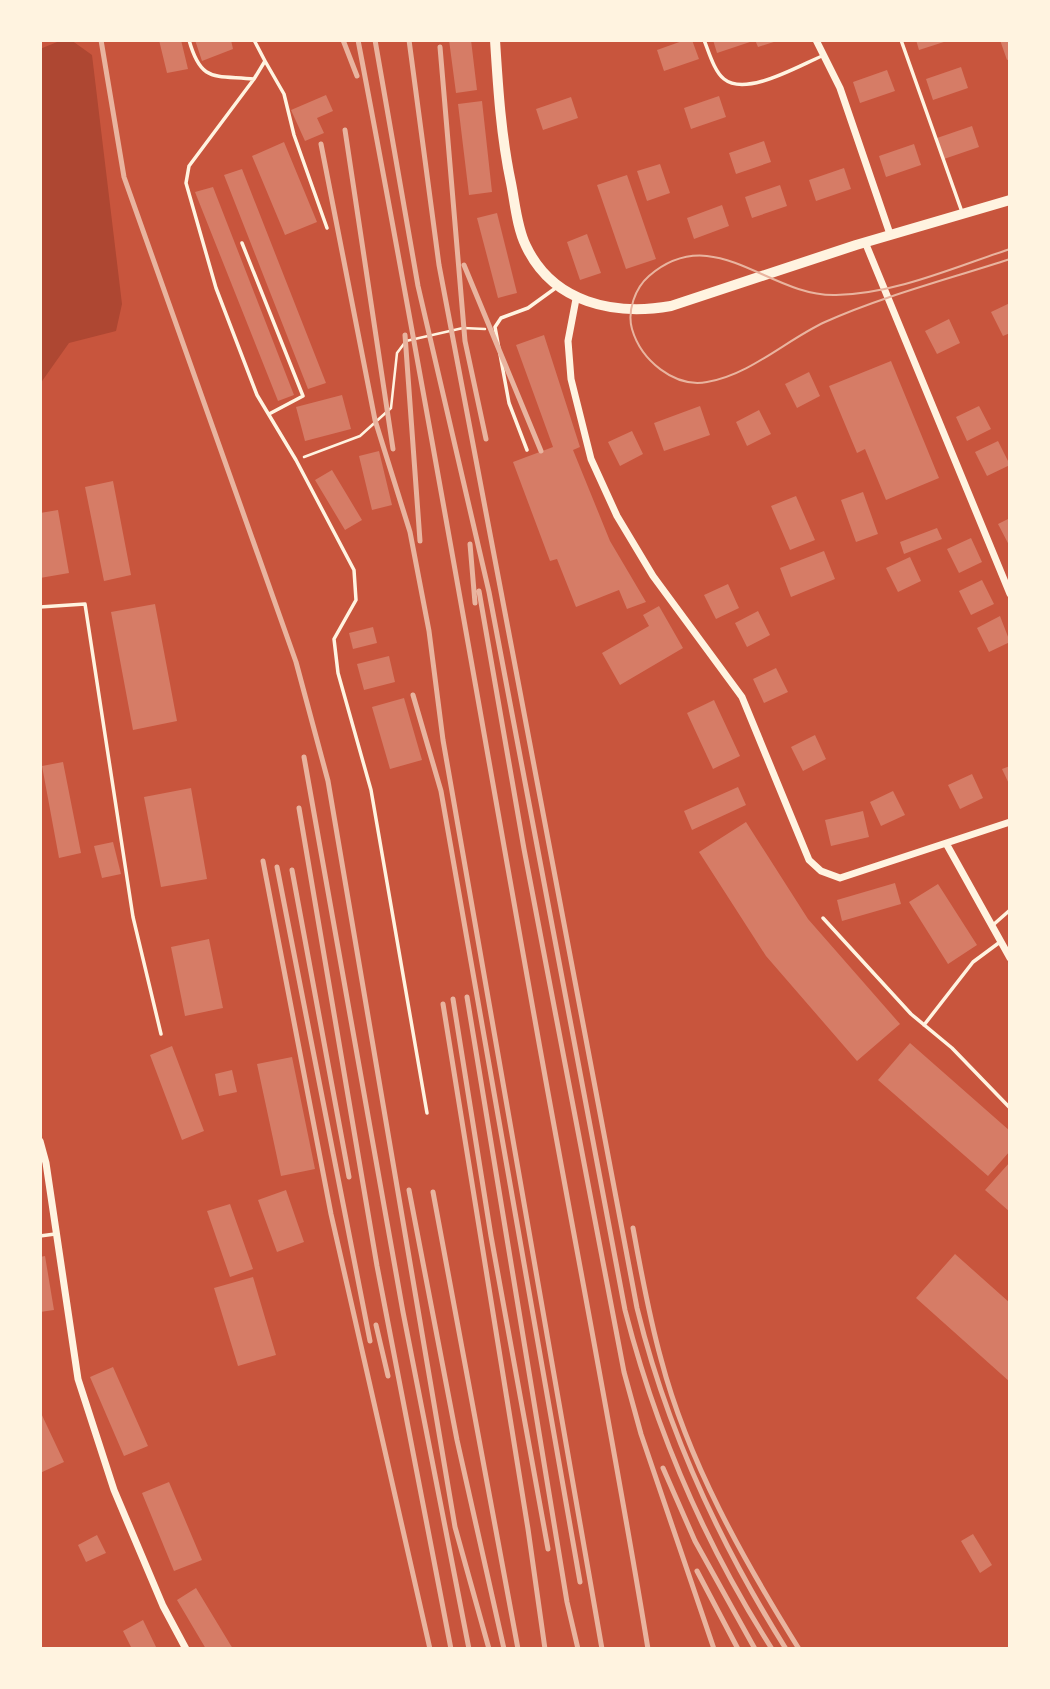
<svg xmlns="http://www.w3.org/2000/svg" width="1050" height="1689" font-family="'PT Serif',serif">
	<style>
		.green { fill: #ae4732 }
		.building { fill: #d67c66 }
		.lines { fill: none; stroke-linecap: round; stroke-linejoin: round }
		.path { stroke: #fff3e0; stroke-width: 2.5 }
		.service { stroke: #fff3e0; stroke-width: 3.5 }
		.minor { stroke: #fff3e0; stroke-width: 7 }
		.tertiary { stroke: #fff3e0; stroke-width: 10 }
		.tram { stroke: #e9b49f; stroke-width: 2 }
		.rail { stroke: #e9b49f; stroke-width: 5 }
	</style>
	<rect width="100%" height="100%" fill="#c8553d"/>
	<path class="green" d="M62 40H71L92 55 122 304 116 331 69 343 40 384V49Z"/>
	<path class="building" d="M159 40H181L188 69 167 73Z
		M195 40H231L233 49 202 61Z
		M449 40H471L477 90 456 93Z
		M685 40H692L699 59 664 71 657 50Z
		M713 40H753V41L717 53Z
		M755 40H777V41L758 47Z
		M916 40H946L947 41 919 50Z
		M1000 40H1010V59L1007 60Z
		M961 67 968 88 933 100 926 79Z
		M887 70 895 91 860 103 853 82Z
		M326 95 333 111 317 118 324 133 305 141 291 110Z
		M719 96 726 117 691 129 684 108Z
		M571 97 578 118 543 130 536 109Z
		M482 101 492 192 469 195 458 104Z
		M972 126 979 147 944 159 937 138Z
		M764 141 771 162 736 174 729 153Z
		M284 142 317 222 285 235 252 156Z
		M914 144 921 165 886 177 879 156Z
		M660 164 670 193 647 201 637 171Z
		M844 168 851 189 816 201 809 180Z
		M242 169 326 383 308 389 224 175Z
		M627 175 656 259 626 269 597 185Z
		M780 185 787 206 752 218 745 197Z
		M213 187 294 395 278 401 195 192Z
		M722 205 729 226 694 239 687 218Z
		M497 213 517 293 498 298 477 218Z
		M587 234 601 273 580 280 567 242Z
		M1010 303V333L1003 336 991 312Z
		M949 319 960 343 937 354 925 331Z
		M544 335 580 447 573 450 610 541 646 602 627 609 619 590 576 607 557 559 550 561 513 462 553 447 516 345Z
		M891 361 939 478 886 500 865 449 857 453 829 386Z
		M809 372 820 396 797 408 785 384Z
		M342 395 351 429 305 441 296 407Z
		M700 406 710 435 664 451 654 423Z
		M979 406 991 429 967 441 956 417Z
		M759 410 771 434 747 446 736 422Z
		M632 431 643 454 620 466 608 442Z
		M998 441 1010 465 987 476 975 452Z
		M379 451 392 505 372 510 359 456Z
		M332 470 362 520 345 530 315 480Z
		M113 481 131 575 104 581 85 487Z
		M863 492 878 534 856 542 841 500Z
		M796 496 815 540 790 550 771 506Z
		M58 510 69 573 40 578V513Z
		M1010 518V547L998 524Z
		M937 528 942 539 904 554 900 542Z
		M971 538 982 562 959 573 947 549Z
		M824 551 835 579 791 597 780 568Z
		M910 557 921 581 898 592 886 568Z
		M982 580 994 604 971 615 959 591Z
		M728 584 739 608 716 619 704 595Z
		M155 604 177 721 133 730 111 612Z
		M659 606 683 648 620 685 602 653 649 626 643 615Z
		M758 611 770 635 747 647 735 623Z
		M1000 616 1010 642 989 652 977 628Z
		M373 627 377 643 353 649 349 633Z
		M389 656 395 682 364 690 357 664Z
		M776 668 788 692 764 703 753 679Z
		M404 698 422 760 390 769 372 707Z
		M714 700 740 756 713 769 687 713Z
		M815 735 826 759 803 771 791 747Z
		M63 762 81 853 59 858 42 766Z
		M1010 766V786L1002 769Z
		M972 774 983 798 960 809 948 785Z
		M738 787 746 805 692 830 684 811Z
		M191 788 207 879 161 887 144 797Z
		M893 791 905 815 881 826 870 802Z
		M863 811 869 837 831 846 825 820Z
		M746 822 808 919 900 1024 857 1061 766 956 699 852Z
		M113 842 121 874 102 878 94 846Z
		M895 883 901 904 842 921 837 900Z
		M938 884 977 945 948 964 909 902Z
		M209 939 223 1008 185 1016 171 947Z
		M910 1043 1010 1131V1151L988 1176 878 1080Z
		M172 1046 204 1131 182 1140 150 1055Z
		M292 1057 315 1169 281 1176 257 1064Z
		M232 1070 237 1092 219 1096 215 1074Z
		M1010 1162V1212L985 1190Z
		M286 1190 304 1242 277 1252 258 1200Z
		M230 1204 253 1269 230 1277 207 1211Z
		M955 1254 1010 1303V1382L916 1298Z
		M45 1256 54 1310 40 1312V1257Z
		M253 1277 276 1355 238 1366 214 1288Z
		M113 1367 148 1446 124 1456 90 1377Z
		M40 1411 64 1462 40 1473Z
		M169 1482 202 1560 174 1571 142 1493Z
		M973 1534 992 1565 980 1573 961 1541Z
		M97 1535 106 1553 86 1562 78 1545Z
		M196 1588 233 1649H206L177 1600Z
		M143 1620 157 1649H132L123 1631Z"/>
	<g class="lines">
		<path class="path" d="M304 457 360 436 391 408 397 353 406 341 463 328 485 329"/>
		<path class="service" d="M189 40C201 83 214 75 254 79L265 61 254 40
			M704 40C709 52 714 71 724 79 746 97 798 66 822 56
			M901 40 962 212
			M265 61 284 94 294 135 327 228
			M254 79 189 166 186 183 216 288 257 395 296 460 354 570 356 600 334 639 338 673 371 790 427 1113
			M242 243 303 396 269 414
			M527 450 509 403 495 327 501 318 528 308 557 287
			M40 607 85 604 133 917 161 1034
			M823 918 911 1014 952 1048 1010 1108
			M993 925 1010 910
			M924 1025 973 962 1000 942
			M40 1236 55 1234"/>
		<path class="minor" d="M816 40 840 88 890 234
			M865 242 1010 594
			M576 299 568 341 571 379 591 459 617 516 653 576 742 697 809 860 821 871 840 878 1010 822
			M947 845 1010 958
			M40 1141 46 1163 78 1379 114 1490 163 1606 186 1649"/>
		<path class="tertiary" d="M495 40C498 88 501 136 511 183 515 203 517 228 526 246 553 303 614 316 671 306L856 245 1010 200"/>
		<path class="tram" d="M1010 249C955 267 895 294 836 295 768 297 714 220 649 276 635 288 627 311 632 329 641 360 674 388 707 382 750 375 786 340 825 322 883 296 949 279 1010 259"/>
		<path class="rail" d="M101 40 124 177 296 662 328 781 455 1527 489 1649
			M343 40 357 76
			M358 40C421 368 477 697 536 1026 573 1234 614 1441 648 1649
			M375 40 418 286 489 592 625 1310C656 1431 705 1544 772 1649
			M409 40 439 265 637 1308C667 1431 719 1542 786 1649
			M440 47 465 341 486 439
			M345 130 393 449
			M321 144 375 420 410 532 429 631 443 740 602 1649
			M464 265 541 451
			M405 335 420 541
			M470 544 475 603
			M479 591 524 849 624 1372 641 1434 714 1649
			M413 695 441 791 580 1582
			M304 757 403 1312 469 1649
			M299 808 377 1266 451 1649
			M263 861 331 1214 430 1649
			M277 867 370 1341
			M292 870 349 1177
			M467 997 567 1602 578 1649
			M453 999 491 1236 548 1549
			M443 1004 528 1529 545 1649
			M409 1190 457 1440 504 1649
			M433 1192 518 1649
			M633 1228C641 1272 649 1316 661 1359 688 1462 743 1559 799 1649
			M376 1325 388 1376
			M663 1468 695 1541 755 1649
			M697 1571 738 1649"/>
	</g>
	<rect width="1050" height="1689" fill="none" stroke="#fff3e0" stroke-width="84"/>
</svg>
